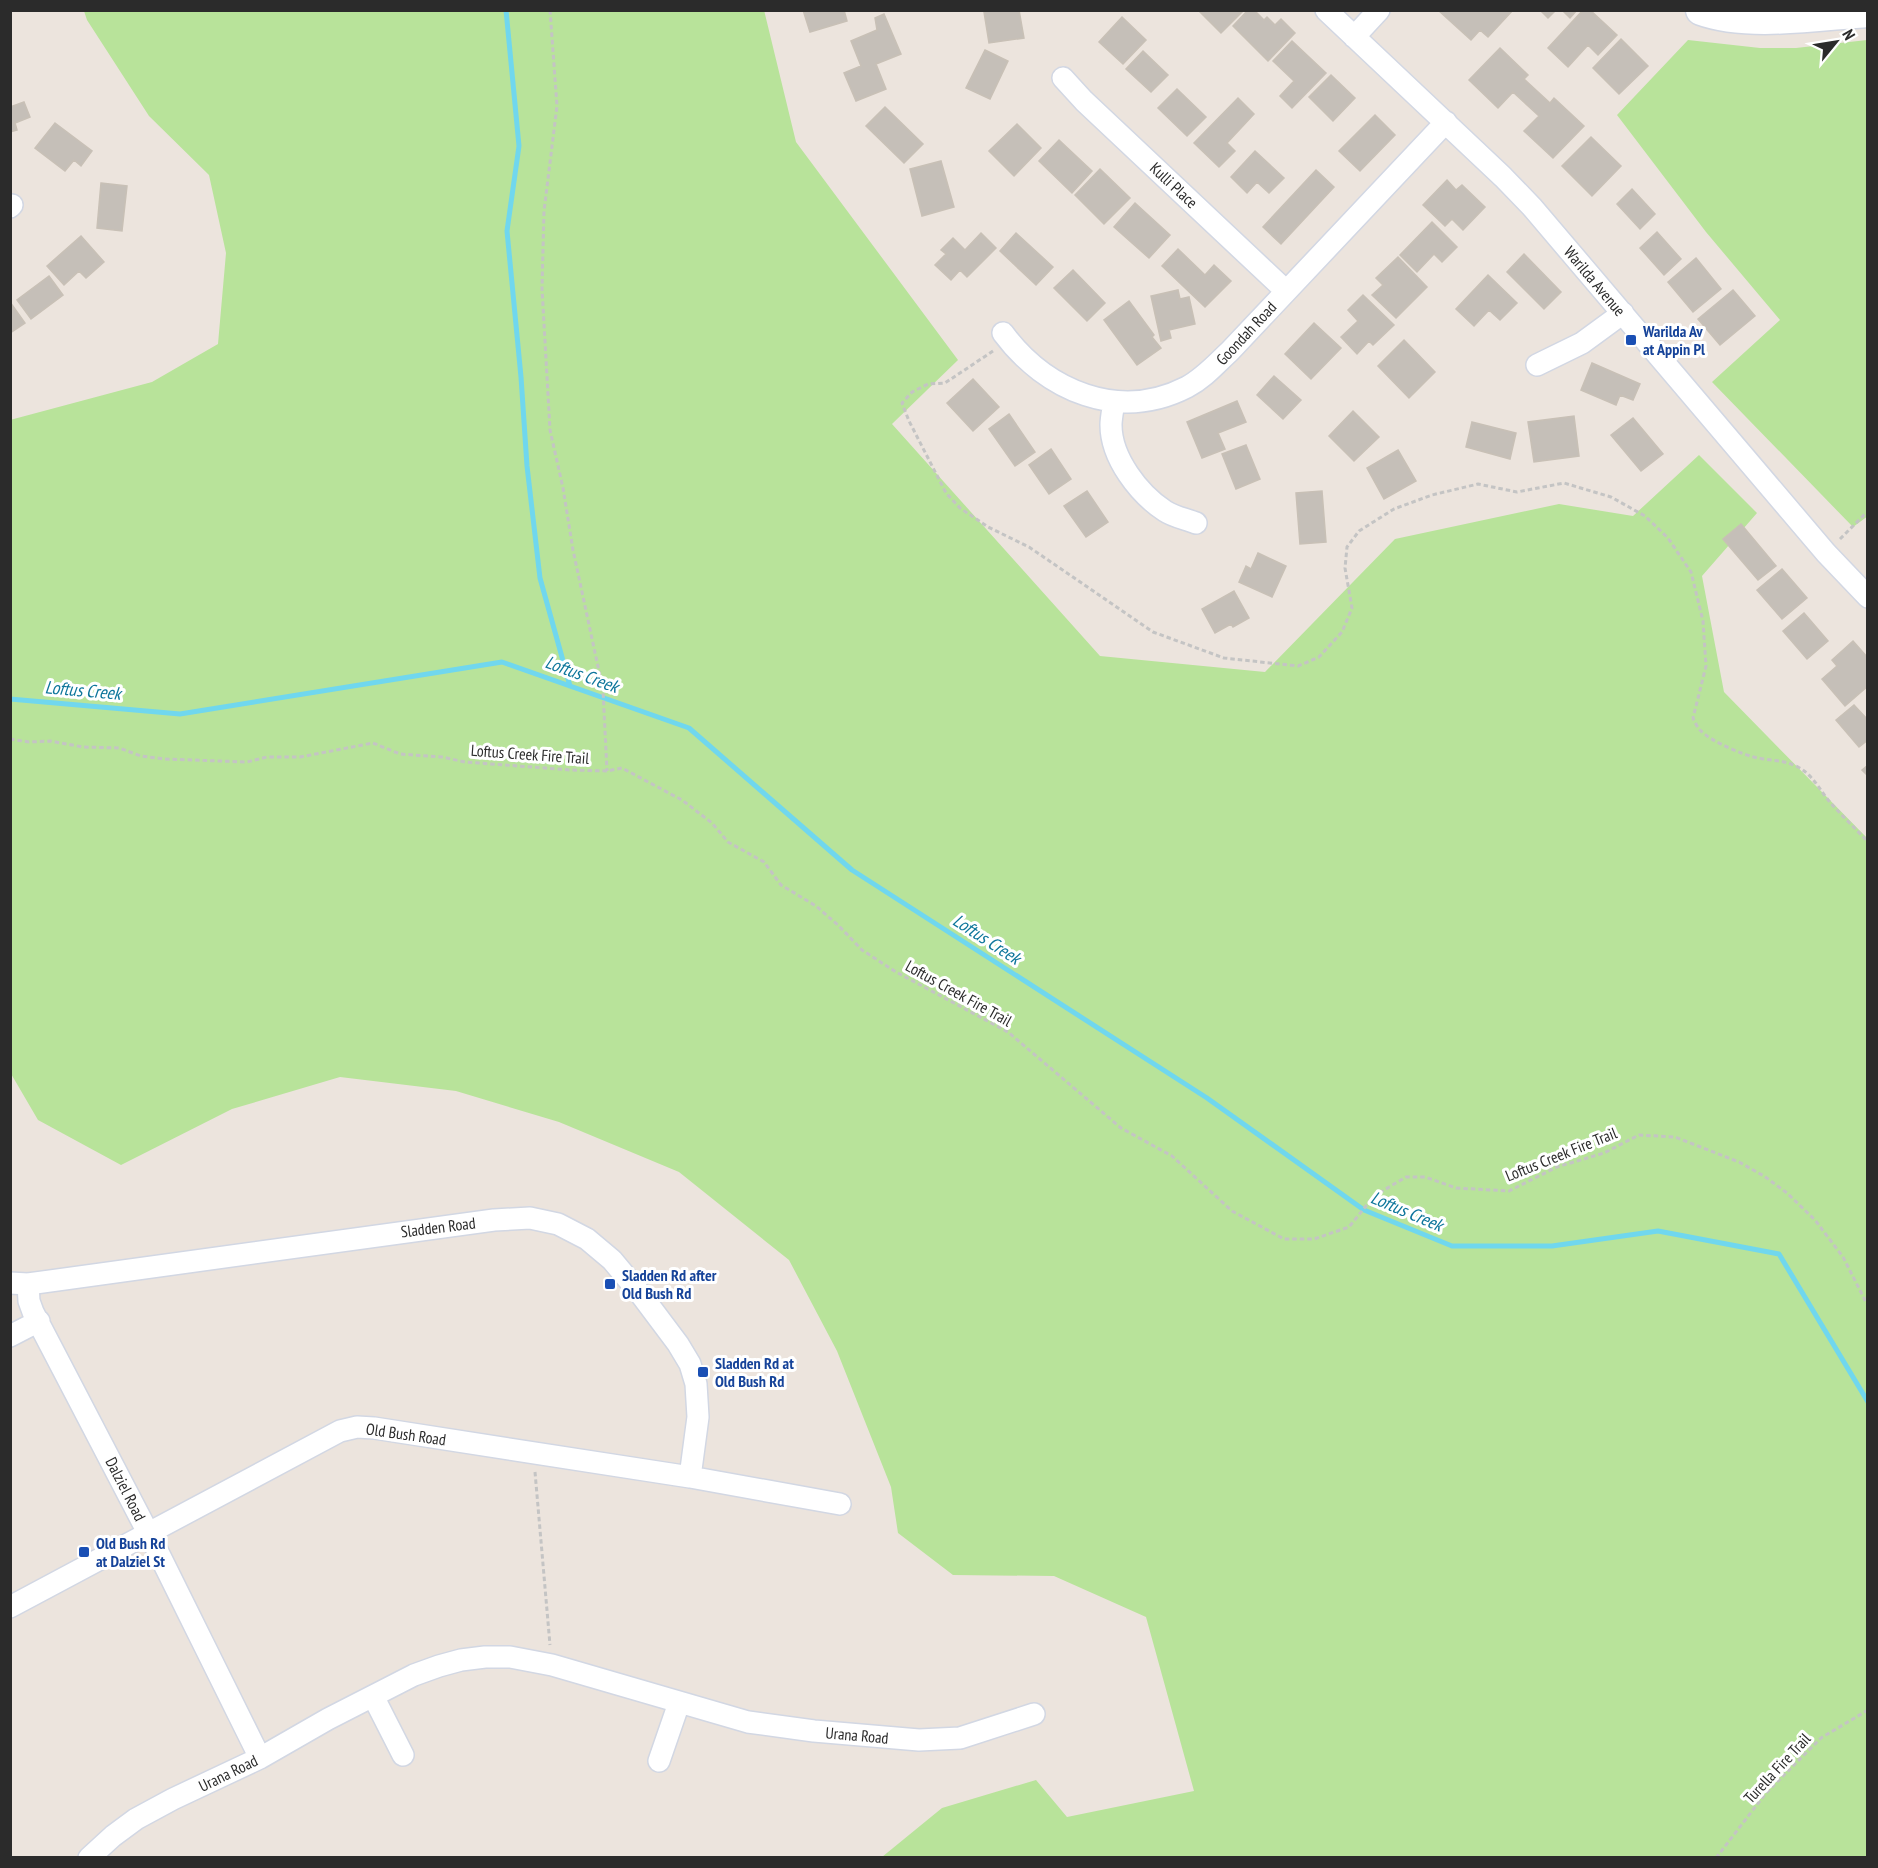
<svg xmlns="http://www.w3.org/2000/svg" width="1878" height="1868" font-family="'PT Sans Narrow',sans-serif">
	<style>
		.green { fill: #b8e39a }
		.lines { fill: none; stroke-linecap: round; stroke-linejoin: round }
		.stream { stroke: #70d7ee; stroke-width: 5 }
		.building { fill: #c5bfb8; stroke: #c8c0b6; stroke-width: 1.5 }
		.street-casing { stroke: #d2d7e3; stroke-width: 24 }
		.secondary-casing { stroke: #d2d7e3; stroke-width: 33 }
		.path { stroke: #c4c4c4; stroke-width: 3; stroke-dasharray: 4.5 3; stroke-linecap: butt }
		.street { stroke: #fff; stroke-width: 21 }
		.secondary { stroke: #fff; stroke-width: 30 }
		.transit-dot { fill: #1a4fb4; stroke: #fff; stroke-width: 2 }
		.labels { text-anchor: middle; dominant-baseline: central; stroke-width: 6; stroke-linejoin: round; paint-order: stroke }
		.street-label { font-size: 16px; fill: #2b2b2b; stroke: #fff }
		.transit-label { font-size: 16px; font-weight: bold; fill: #164399; stroke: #fff; text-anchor: start }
		.water-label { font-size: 18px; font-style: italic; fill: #0e769b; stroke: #fff }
	</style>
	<rect width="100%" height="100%" fill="#ece4dd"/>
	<path class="green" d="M764 10 796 142 958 360 892 424 1100 656 1265 672 1395 539 1559 504 1633 516 1699 455 1757 513 1702 576 1724 692 1867 838V1857H882L942 1808 1036 1780 1067 1817 1194 1791 1146 1617 1054 1576 953 1575 898 1533 891 1487 837 1351 789 1260 679 1172 559 1122 456 1091 340 1077 232 1109 121 1165 38 1120 10 1072V420L152 382 218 344 226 253 209 175 149 116 87 20 84 11Z
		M1688 40 1760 48H1796L1867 40 1868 516 1853 527 1712 382 1780 320 1706 232 1617 115Z"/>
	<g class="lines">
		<path class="stream" d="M506 10 519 146 507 231 521 377 527 466 540 578 570 686
			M10 699 180 714 502 662 689 728 852 870 1207 1098 1364 1210 1452 1246H1552L1658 1231 1779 1254 1868 1402"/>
	</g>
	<path class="building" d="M803 10H844L847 21 810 32Z
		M992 10H1019L1024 38 989 43 984 12Z
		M1198 10H1244L1221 33Z
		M1248 10H1254L1264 20 1267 17 1275 25 1281 19 1295 33 1268 61 1233 26Z
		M1438 10H1513L1488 37 1480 30 1471 40Z
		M1540 10H1556L1548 18Z
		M1562 10H1577L1570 18Z
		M1583 10H1590L1617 35 1598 55 1588 45 1568 67 1548 48Z
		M884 14 901 54 876 64 886 89 856 101 844 73 861 66 851 41 877 30 875 18Z
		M1122 17 1146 40 1123 64 1099 42Z
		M1621 39 1648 66 1619 94 1593 68Z
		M1292 41 1326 73 1292 108 1280 96 1294 81 1273 61Z
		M1500 48 1528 75 1524 79 1550 103 1554 98 1584 126 1553 158 1524 131 1539 116 1513 92 1498 108 1469 80Z
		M985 50 1008 61 990 99 966 88Z
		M1143 51 1168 75 1151 92 1126 69Z
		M1331 75 1355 98 1333 121 1309 97Z
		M1177 89 1206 117 1187 136 1158 108Z
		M1238 98 1254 114 1227 143 1235 151 1219 167 1194 143Z
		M24 102 30 117 15 123 17 130 10 132V107Z
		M885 107 923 144 904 163 866 126Z
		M1375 115 1395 135 1360 171 1339 151Z
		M55 123 92 151 81 166 74 160 65 171 35 148Z
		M1017 124 1041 148 1014 176 989 151Z
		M1591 137 1621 166 1592 196 1562 166Z
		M1059 140 1092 171 1072 193 1039 161Z
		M1255 151 1284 178 1269 193 1257 182 1247 193 1231 177Z
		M941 161 954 207 922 216 910 169Z
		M1100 169 1130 198 1104 224 1075 195Z
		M1316 170 1334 187 1281 244 1263 227Z
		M1447 180 1456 190 1462 185 1485 207 1463 230 1452 219 1445 226 1423 205Z
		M101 183 127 186 122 231 97 228Z
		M1632 189 1655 214 1640 229 1617 204Z
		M1135 203 1170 235 1149 258 1114 227Z
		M1432 222 1457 247 1442 262 1434 254 1417 272 1400 255Z
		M1657 232 1681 259 1664 275 1640 248Z
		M981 233 996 248 967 277 960 270 951 280 935 265 946 254 941 250 953 238 965 250Z
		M1016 233 1053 267 1036 285 1000 251Z
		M81 236 104 262 86 278 79 271 64 285 47 266Z
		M1178 249 1205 275 1214 265 1231 281 1205 307 1162 266Z
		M1524 254 1561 292 1544 309 1507 272Z
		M1398 257 1427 287 1396 318 1372 295 1383 285 1376 278Z
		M1696 258 1721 289 1693 312 1668 282Z
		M1073 270 1105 303 1087 321 1054 288Z
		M1488 275 1517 303 1500 320 1489 310 1474 326 1456 309Z
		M49 276 63 295 31 319 17 300Z
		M1178 290 1180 299 1189 297 1195 324 1169 330 1171 338 1161 341 1151 296Z
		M1733 290 1755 316 1720 345 1698 319Z
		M1363 295 1394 325 1373 345 1369 341 1357 354 1341 337 1358 321 1348 310Z
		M1129 301 1154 335 1152 337 1161 348 1137 365 1104 320Z
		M10 302 25 323 10 333Z
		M1314 323 1341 348 1311 379 1285 354Z
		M1404 340 1435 372 1409 398 1378 366Z
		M1592 363 1640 384 1633 400 1620 395 1616 405 1581 390Z
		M1274 376 1301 400 1283 419 1257 395Z
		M973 379 999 407 973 431 947 403Z
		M1237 401 1246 422 1218 433 1225 449 1202 458 1187 422Z
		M1353 411 1379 437 1354 461 1329 436Z
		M1009 414 1035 452 1015 466 989 429Z
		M1574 416 1579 456 1534 462 1528 422Z
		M1633 418 1663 454 1641 471 1611 435Z
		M1472 422 1516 433 1510 459 1466 447Z
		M1246 445 1260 479 1236 489 1222 454Z
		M1051 449 1071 479 1049 494 1029 465Z
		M1398 450 1416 481 1384 499 1367 468Z
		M1087 491 1108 522 1086 537 1064 506Z
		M1322 491 1326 542 1300 544 1296 493Z
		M1741 524 1776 566 1758 580 1723 539Z
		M1258 553 1286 566 1272 597 1239 582 1246 566 1251 569Z
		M1782 569 1807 598 1782 619 1757 590Z
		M1234 591 1249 618 1233 627 1231 624 1215 633 1202 609Z
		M1804 613 1828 641 1807 659 1783 631Z
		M1853 641 1868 658V686L1845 706 1822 679 1837 666 1832 660Z
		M1854 705 1868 720V740L1859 747 1836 720Z
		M1868 765V776L1862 770Z"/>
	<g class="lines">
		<defs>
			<path id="street" d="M1326 10 1503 177 1532 207 1826 553 1868 597
				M1354 37 1379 10
				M1063 78 1084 101 1286 291
				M10 207 12 205
				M1003 333C1046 391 1119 422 1187 387 1204 378 1216 364 1230 351L1446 122
				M1537 365 1582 343 1623 313
				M1114 402C1113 409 1111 418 1111 425 1111 458 1139 494 1165 511 1174 517 1186 519 1196 523
				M10 1283 28 1284 494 1220 530 1218 558 1224 587 1239 612 1260 642 1296 678 1344 690 1364 696 1384 698 1417 690 1477
				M28 1284 29 1301 33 1312 156 1548 260 1758
				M10 1336 39 1321
				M10 1607 340 1431 357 1427 374 1428 690 1477 840 1504
				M373 1696 403 1755
				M659 1761 679 1703
				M89 1858 113 1836 136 1819 173 1799 260 1758 328 1719 414 1675 439 1666 461 1660 485 1657H510L552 1665 748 1722 814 1731 919 1740 960 1738 1034 1714"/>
			<path id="secondary" d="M1701 10C1747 27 1819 15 1868 12"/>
		</defs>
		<use href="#street" class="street-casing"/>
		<use href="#secondary" class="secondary-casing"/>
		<path class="path" d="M550 10 557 106 544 211 542 288 550 430 563 488 573 550 603 690 607 771
			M993 351 945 383 928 384 912 392 902 403 909 421 946 493 960 508 988 527 1029 547 1153 632 1224 658 1298 666 1319 657 1342 632 1352 608 1345 568 1347 547 1359 531 1394 509 1432 495 1478 484 1517 492 1564 483 1611 497 1645 516 1668 538 1691 572 1703 621 1706 666 1693 718C1695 722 1697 727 1700 730 1710 741 1743 755 1758 758 1773 761 1785 760 1798 767 1813 775 1819 789 1829 801 1841 815 1855 828 1868 842
			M1840 539 1868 511
			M10 739 29 742 50 741 83 747 119 748 141 756 165 759 247 762 267 757H300L373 743 400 754 442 757 465 762 571 770 607 771 622 768 682 800 712 823 728 842 764 862 781 885 816 906 839 926 862 950 896 972 1008 1032 1121 1128 1172 1156 1232 1211 1284 1239H1314L1349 1227 1374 1196 1406 1177H1425L1456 1188 1509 1191 1557 1167 1604 1153 1639 1135 1675 1137 1739 1162 1764 1176 1787 1193 1815 1220 1843 1257 1868 1306
			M535 1472 550 1645
			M1716 1858 1766 1793 1821 1738 1868 1710"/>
		<use href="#street" class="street"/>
		<use href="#secondary" class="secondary"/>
	</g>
	<g class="transit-dot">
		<rect x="1625" y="334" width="12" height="12" rx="3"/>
		<rect x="604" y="1278" width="12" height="12" rx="3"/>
		<rect x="697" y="1366" width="12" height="12" rx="3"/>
		<rect x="78" y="1546" width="12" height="12" rx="3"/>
	</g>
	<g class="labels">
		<g class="street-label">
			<text transform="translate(1174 185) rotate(43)">Kulli Place</text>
			<text transform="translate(1595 281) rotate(50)">Warilda Avenue</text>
			<text transform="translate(1246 333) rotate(-47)">Goondah Road</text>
			<text transform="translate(530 754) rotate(4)">Loftus Creek Fire Trail</text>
			<text transform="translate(959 993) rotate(29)">Loftus Creek Fire Trail</text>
			<text transform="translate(1561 1154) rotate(-22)">Loftus Creek Fire Trail</text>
			<text transform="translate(438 1227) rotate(-7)">Sladden Road</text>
			<text transform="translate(406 1434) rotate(8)">Old Bush Road</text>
			<text transform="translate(126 1489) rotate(63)">Dalziel Road</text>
			<text transform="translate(857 1735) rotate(5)">Urana Road</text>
			<text transform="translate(1777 1768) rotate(-47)">Turella Fire Trail</text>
			<text transform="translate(228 1773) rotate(-26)">Urana Road</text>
		</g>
		<g class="transit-label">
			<text x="1643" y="331">Warilda Av<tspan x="1643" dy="18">at Appin Pl</tspan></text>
			<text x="622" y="1275">Sladden Rd after<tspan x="622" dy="18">Old Bush Rd</tspan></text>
			<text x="715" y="1363">Sladden Rd at<tspan x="715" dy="18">Old Bush Rd</tspan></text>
			<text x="96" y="1543">Old Bush Rd<tspan x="96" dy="18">at Dalziel St</tspan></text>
		</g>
		<g class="water-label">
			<text transform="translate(582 674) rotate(20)">Loftus Creek</text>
			<text transform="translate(83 690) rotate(5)">Loftus Creek</text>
			<text transform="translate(987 939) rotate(33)">Loftus Creek</text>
			<text transform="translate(1407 1211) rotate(23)">Loftus Creek</text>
		</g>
	</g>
	<rect width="1878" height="1868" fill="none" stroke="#2b2b2b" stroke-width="24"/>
	<g transform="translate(1836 42) rotate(60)" stroke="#ffffff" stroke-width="4.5" paint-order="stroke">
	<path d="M0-4.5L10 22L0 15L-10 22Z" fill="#2b2b2b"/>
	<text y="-9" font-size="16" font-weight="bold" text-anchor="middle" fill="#2b2b2b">N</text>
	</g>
</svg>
